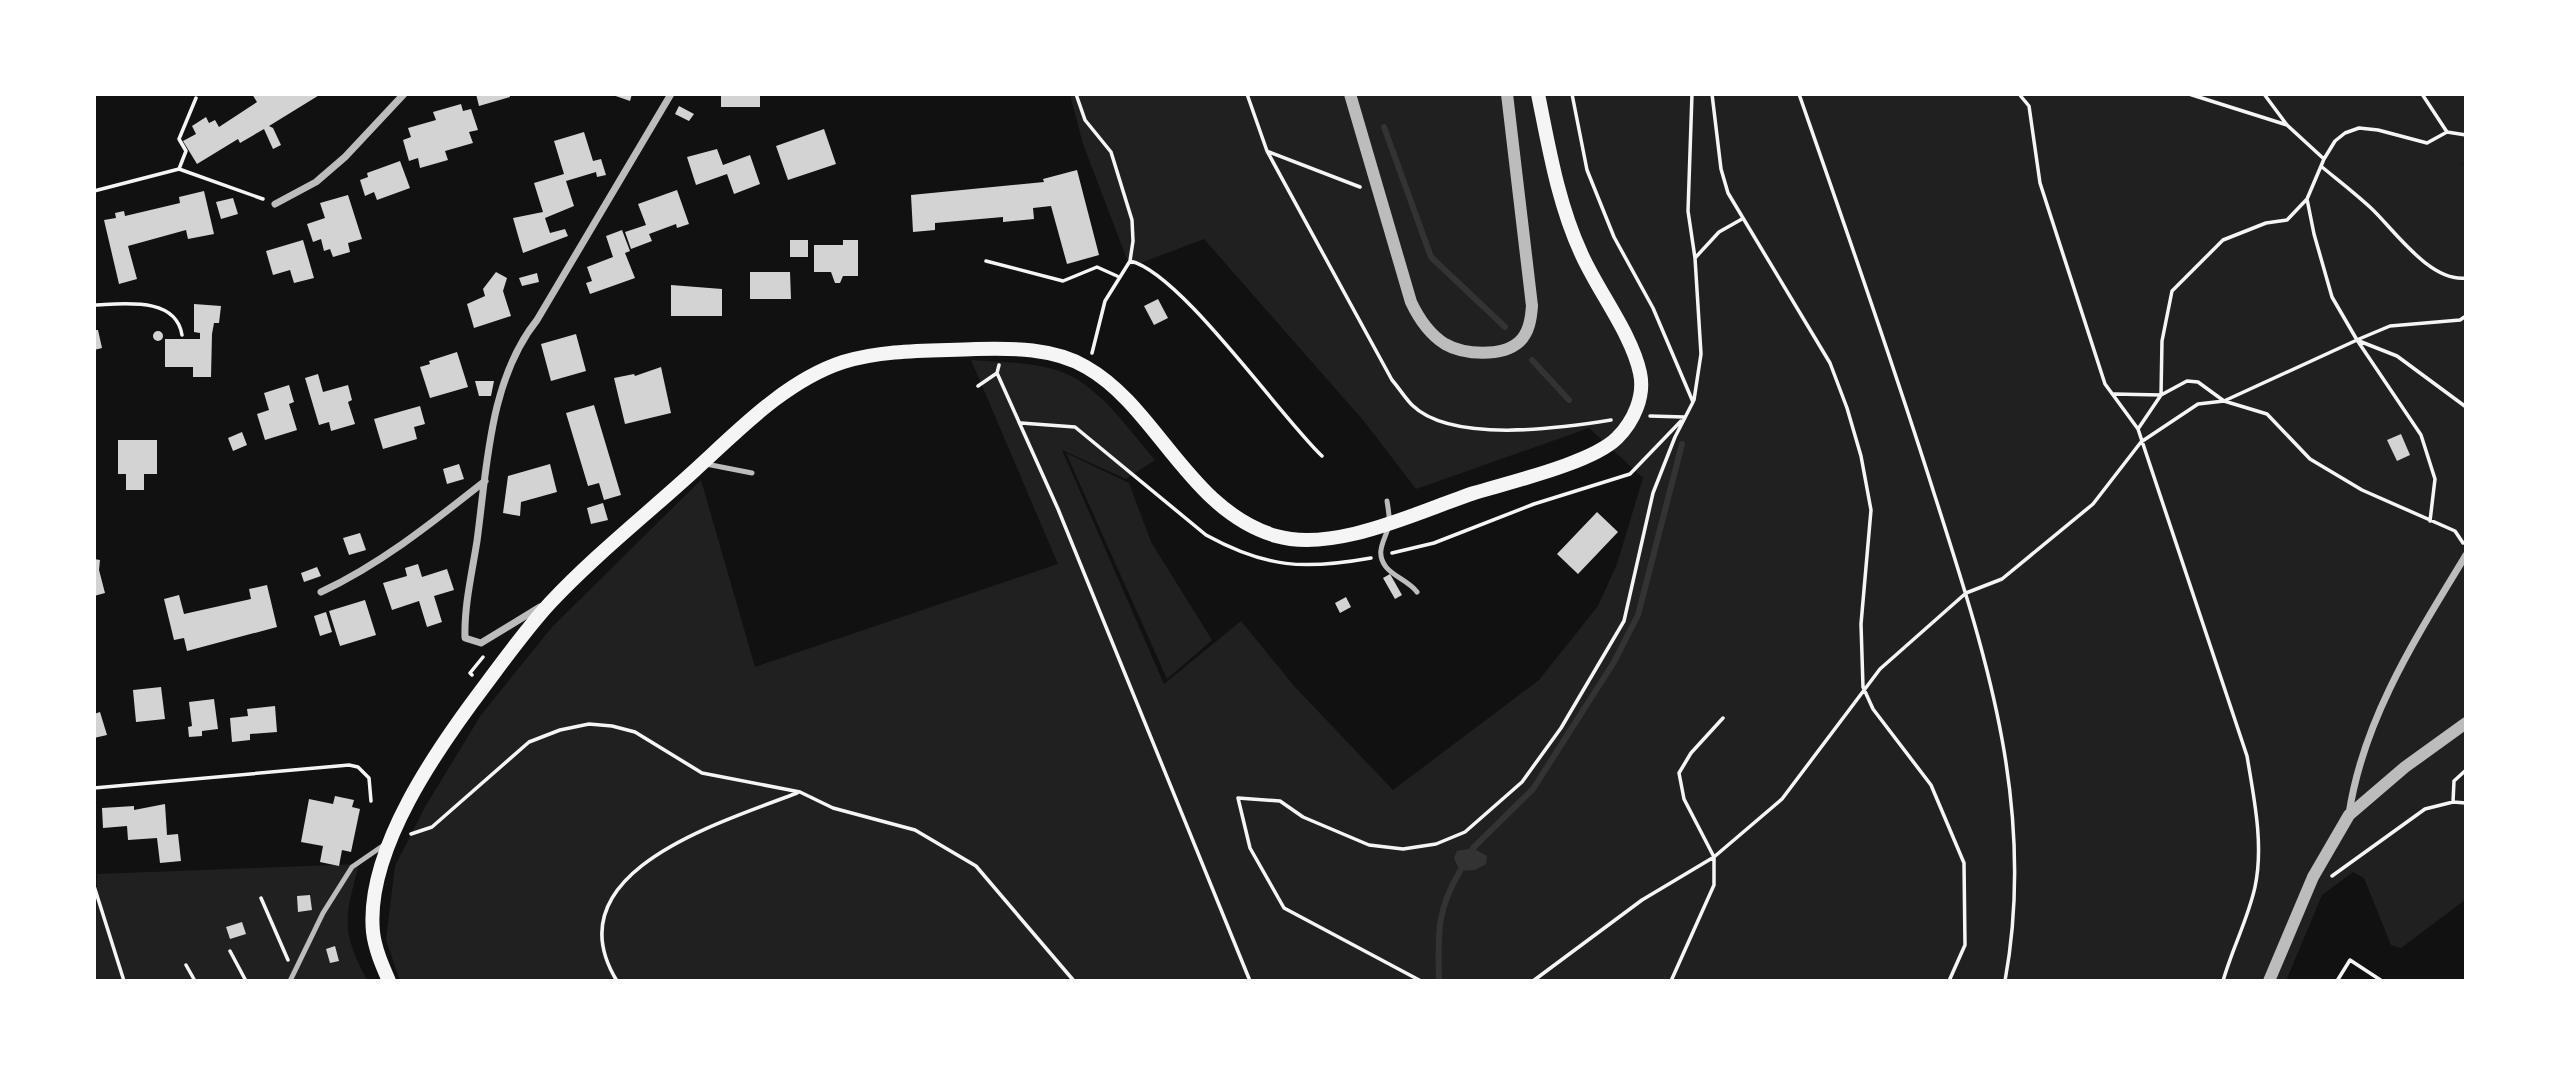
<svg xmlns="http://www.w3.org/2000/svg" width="2560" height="1075" font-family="Georgia,serif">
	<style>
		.green { fill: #202020 }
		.water { fill: #333 }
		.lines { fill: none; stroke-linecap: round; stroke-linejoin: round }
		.stream { stroke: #333; stroke-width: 6 }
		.building { fill: #d3d3d3 }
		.path { stroke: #f5f5f5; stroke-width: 3.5 }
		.service { stroke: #bcbcbc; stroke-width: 5 }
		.minor { stroke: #bcbcbc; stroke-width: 7 }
		.tertiary { stroke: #bcbcbc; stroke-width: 12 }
		.secondary { stroke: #f5f5f5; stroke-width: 14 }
	</style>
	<rect width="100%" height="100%" fill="#111"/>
	<path class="green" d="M1070 95H2465V163L2459 164H2466L2465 900 2401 948 2391 945 2364 878 2353 872 2322 895 2286 981H400L386 940 395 866 425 807 481 715 552 627 701 480 755 667 1058 564 971 360C1002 363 1043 361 1071 376 1105 394 1130 431 1155 460L1126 479 1062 450 1164 684 1241 621 1295 687 1393 790 1539 680 1598 606 1617 564 1643 478 1589 428 1416 489 1363 420 1204 239 1130 267 1083 144Z
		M1066 453 1129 483 1151 542 1212 640 1167 679Z
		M359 864C345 918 340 929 367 980H95L97 874Z"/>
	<path class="water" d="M1473 848 1487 856 1486 864 1475 870 1460 871 1454 858 1457 851Z"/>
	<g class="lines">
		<path class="stream" d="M1384 127 1431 257 1505 327
			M1532 360 1569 400
			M1473 848 1533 789 1614 662 1638 615 1682 444
			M1439 981C1438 935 1436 911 1460 871"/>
	</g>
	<path class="building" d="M252 94H321L269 126 273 128 281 145 273 149 264 129 240 143 238 139 197 164 183 141 196 134 192 126 206 117 209 123 215 120 219 127 257 102Z
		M476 94H509L510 97 479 106Z
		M610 94H632L630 101Z
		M721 94H760V107H721Z
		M461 104 463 111 471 109 478 130 469 132 473 143 445 151 448 160 420 168 418 158 409 161 403 140 411 137 408 128 436 120 433 112Z
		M679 106 694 114 689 121 675 114Z
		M824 129 836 164 788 180 776 146Z
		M584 132 593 161 601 159 606 175 597 177 596 172 566 181 574 206 545 218 550 233 565 229 568 236 523 253 513 218 543 212 534 183 564 174 554 141Z
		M717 149 723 165 750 155 760 184 734 194 727 174 696 185 687 157Z
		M400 161 410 188 377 200 374 192 365 196 360 180 368 177 367 173Z
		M1077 170 1099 255 1067 264 1051 206 1033 208 1034 219 1003 222V217L935 223V230L913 232 911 195 1044 182 1043 179Z
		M677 190 689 224 677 228 676 224 649 234 652 241 631 249 625 232 646 225 638 204Z
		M204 191 214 234 188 239 186 230 128 246 137 279 119 284 104 220 116 218 115 213 124 211 125 216 180 203 179 197Z
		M348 195 362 239 348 243 350 252 333 257 330 249 324 251 321 239 313 242 307 224 325 218 320 203Z
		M233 198 238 214 221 219 216 202Z
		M622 230 630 251 625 253 635 278 590 294 586 283 592 281 587 267 613 257 606 236Z
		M303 240 314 278 294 283 290 270 273 275 266 251Z
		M790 240H808V257H790Z
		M843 240H858V276H843L840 283H835L831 272H814V245H843Z
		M496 272 507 278 503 291 511 316 474 328 467 304 485 296 483 289Z
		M750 272H790L791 299H750Z
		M537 273 539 282 522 286 519 278Z
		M671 285 722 289V316H671Z
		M1158 299 1168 318 1154 325 1144 306Z
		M194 304 221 306 219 323H214L212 334 211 377H193V367H165V339H200V333L194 332Z
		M94 330H98L102 348 94 350Z
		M153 336a5 5 0 1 1 10 0a5 5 0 1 1-10 0Z
		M576 334 586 371 551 381 541 344Z
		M457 352 468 387 430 398 420 367 430 364 429 361Z
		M661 367 671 413 625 424 614 378 634 374 635 376Z
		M318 374 323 392 348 385 352 400 348 402 355 424 331 431 329 422 319 425 305 378Z
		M475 381H494L491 396H479Z
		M289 385 294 402 289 404 297 430 265 440 257 414 269 410 264 393Z
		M594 405 621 495 604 500 599 483 588 486 566 413Z
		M420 406 425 424 414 427 417 439 383 449 374 419Z
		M242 432 247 445 233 451 228 438Z
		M2401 434 2410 455 2397 461 2387 440Z
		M118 440H157V474H144V490H126V474H118Z
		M459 464 464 479 447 484 443 469Z
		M550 464 557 492 521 502 520 516 503 513 508 476Z
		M603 503 608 520 591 524 587 508Z
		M1597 512 1618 532 1578 574 1557 554Z
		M360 533 366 550 349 555 343 538Z
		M94 559 100 560 99 570 105 593 94 596Z
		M418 564 422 577 447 569 454 590 434 596 442 622 427 627 419 601 392 610 383 583 407 576 405 568Z
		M317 567 321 576 304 582 301 573Z
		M1390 574 1402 595 1395 599 1383 578Z
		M267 585 277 627 187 651 184 638 174 640 164 599 179 595 184 614 251 599 249 589Z
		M1346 597 1351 607 1340 613 1335 603Z
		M365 600 376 635 340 646 329 611Z
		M326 612 332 632 320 636 314 616Z
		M161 687 165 719 136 722 133 690Z
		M214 699 218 729 202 731V736L189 737 188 727 192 726 189 702Z
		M275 706 277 732 250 734V740L232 742 230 718 248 716 247 709Z
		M100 712 107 735 94 738V714Z
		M335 796 354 800 352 807 360 809 351 852 342 850 339 866 320 862 323 846 301 842 309 799 333 804Z
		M165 804 167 835 178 834 181 861 160 863 157 838 128 840 127 826 103 828 102 808 134 806V810Z
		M310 895 312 910 298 912 297 896Z
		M242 922 246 934 230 939 226 927Z
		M335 946 339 961 330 963 326 949Z"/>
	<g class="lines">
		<path class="path" d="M1076 94 1085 120 1111 152 1132 220 1133 241 1130 261 1105 301 1092 353
			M1247 94 1267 151 1392 380C1399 388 1405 398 1412 405 1452 444 1561 428 1611 420
			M1692 94 1688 211 1695 258 1701 354 1694 400
			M1712 94 1721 169 1728 193 1830 363 1847 408 1861 456 1871 510 1861 624 1863 687 1873 709 1931 785 1964 863 1965 945 1949 981
			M1799 94C1845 226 1891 357 1933 490 1985 653 2037 806 2005 981
			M2019 94 2029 106 2040 183 2105 384 2138 429 2247 756C2254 798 2264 845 2255 887 2248 919 2232 949 2223 981
			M2189 94 2287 125
			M2264 94 2287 125 2324 159
			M2447 132 2466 135
			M1269 152 1360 187
			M2322 167C2339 181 2356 194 2372 209 2395 231 2430 282 2466 278
			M179 169 186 151 179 139 196 98
			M94 191 179 169 263 199
			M1695 258 1719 232 1742 219
			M986 261 1063 281 1097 267 1117 276
			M1130 261C1180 272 1279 415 1322 456
			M94 305C123 304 176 296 182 335
			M2359 339 2390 326 2460 320 2466 316
			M2357 340 2421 435 2435 479 2430 521
			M2359 341 2397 356 2466 407
			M999 365 997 373 1058 509 1250 981
			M978 386 997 373
			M2114 394 2161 395 2187 381 2198 382 2224 401 2267 414 2310 459 2362 490 2455 531 2463 543
			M1650 416 1684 417
			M1021 423 1075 427 1206 535C1266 568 1304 570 1371 558
			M2138 429 2161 395 2162 341 2172 291 2223 240 2266 223 2287 220 2307 199 2324 159 2335 141 2345 133 2359 128 2378 130 2427 143 2447 132 2422 94
			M1392 553 1434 543 1534 504 1630 474 1681 421
			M472 675 470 673 483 657
			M94 788 349 765 358 767 369 778 371 801
			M2453 802 2454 781 2466 770
			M411 834 432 827 529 742 560 730 589 724 612 726 635 732 702 773 800 792 833 808 915 830 976 866 1074 981
			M2332 876 2425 809 2453 802 2466 803
			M94 886 124 981
			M261 898 288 960
			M230 951 246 981
			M186 965 195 981
			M617 981C550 872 722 822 797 793
			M1421 981 1284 908 1250 848 1238 798 1280 801 1303 817 1369 845 1403 849 1436 844 1465 832 1522 782 1561 728 1624 621 1653 493 1675 437 1693 402 1653 308 1614 237 1587 170 1572 94
			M1533 981 1642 900 1714 857 1782 799 1880 669 1966 593 2002 579 2093 504 2141 442 2198 404 2224 401 2357 340 2332 297 2314 234 2307 199
			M1671 981 1714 885V857L1684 799 1679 773 1691 753 1723 718
			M2337 981 2350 960 2382 981"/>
		<path class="service" d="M706 464 752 473
			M1387 501C1388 508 1390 517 1389 524 1386 540 1374 551 1386 567 1394 577 1409 581 1417 592
			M290 981 323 913 352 867 384 845"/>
		<path class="minor" d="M275 204 316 182 345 157 404 94
			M321 592C381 564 433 522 485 481
			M540 607 481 643 465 638C464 606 472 573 477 541 487 468 489 380 537 320L671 94
			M2349 814C2363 719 2417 636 2466 555"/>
		<path class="tertiary" d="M1350 94 1411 302C1419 319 1429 334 1445 344 1464 355 1502 357 1519 342 1529 333 1531 319 1532 306L1507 94
			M2269 981 2313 877 2349 815 2405 767 2466 723"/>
		<path class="secondary" d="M389 981C382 965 375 949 373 932 365 850 439 746 486 684 507 656 527 628 550 603 594 556 647 514 694 471 738 431 785 381 843 362 885 349 932 351 976 349 1012 348 1054 348 1086 367 1157 407 1188 510 1276 536 1335 553 1417 512 1474 493 1510 482 1592 463 1617 438 1634 421 1645 396 1640 373 1632 334 1597 290 1581 253 1558 203 1549 148 1538 94"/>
	</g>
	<rect width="2560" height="1075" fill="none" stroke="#ffffff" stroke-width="192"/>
</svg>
